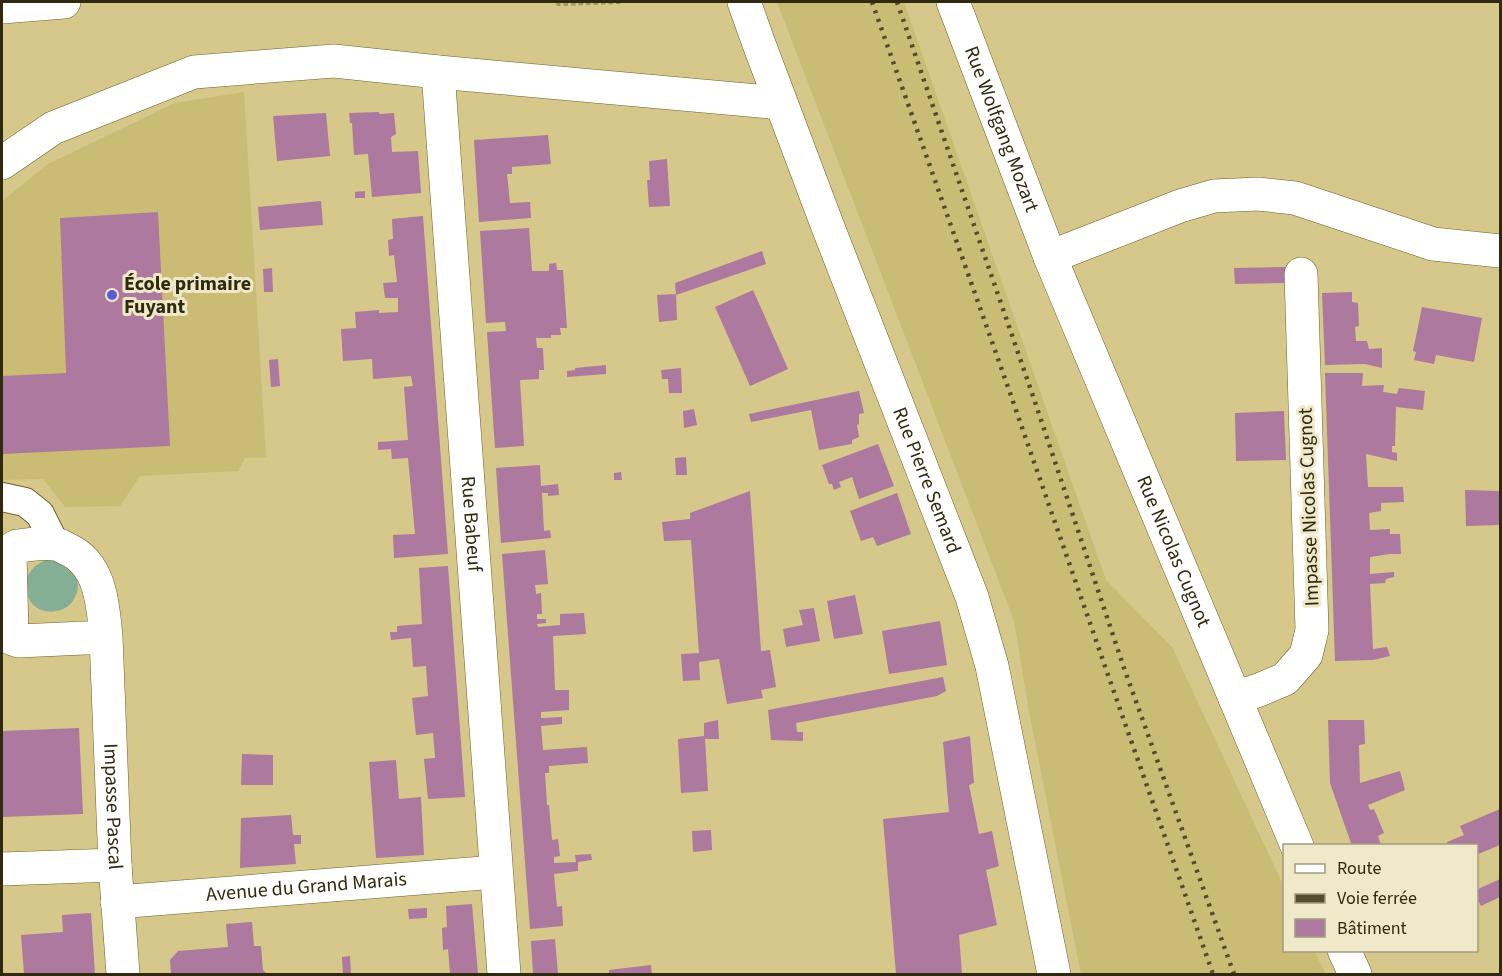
<svg xmlns="http://www.w3.org/2000/svg" width="1502" height="976" font-family="'Source Sans 3',sans-serif">
	<style>
		.built { fill: #cbbc75 }
		.green { fill: #85af95 }
		.building { fill: #ad799e }
		.lines { fill: none; stroke-linecap: round; stroke-linejoin: round }
		.pedestrian-casing { stroke: #6d6023; stroke-width: 30 }
		.minor-casing { stroke: #6d6023; stroke-width: 34 }
		.tertiary-casing { stroke: #6d6023; stroke-width: 34 }
		.primary-casing { stroke: #6d6023; stroke-width: 34 }
		.path { stroke: #a09563; stroke-width: 4; stroke-dasharray: 4.5 3; stroke-linecap: butt }
		.pedestrian { stroke: #fff; stroke-width: 28 }
		.minor { stroke: #fff; stroke-width: 33 }
		.tertiary { stroke: #fff; stroke-width: 33 }
		.primary { stroke: #fff; stroke-width: 33 }
		.rail { stroke: #544c2b; stroke-width: 4.5; stroke-dasharray: 3 6; stroke-linecap: butt }
		.poi-dot { fill: #595bd3; stroke: #efe9ca; stroke-width: 2 }
		.labels { text-anchor: middle; dominant-baseline: central; stroke-width: 6; stroke-linejoin: round; paint-order: stroke }
		.street-label { font-size: 20px; fill: #2f2910; stroke: #efe9ca }
		.poi-label { font-size: 20px; font-weight: bold; fill: #2f2910; stroke: #efe9ca; text-anchor: start }
	</style>
	<rect width="100%" height="100%" fill="#d5c88a"/>
	<path class="built" d="M777 2H904L1106 580 1172 647 1284 887V950L1314 951 1326 974H1081L1029 712 1014 621Z
		M244 92 266 457 245 458 238 471 140 476 120 506 65 507 43 479 2 480V201L48 164 175 103Z"/>
	<path class="green" d="M50 559C68 561 86 580 74 599 70 606 64 610 56 611 24 617 11 569 50 559Z"/>
	<path class="building" d="M378 112 380 114 394 113 396 134 391 137 392 152 418 151 421 193 372 197 368 154 354 155 352 123H350L349 113Z
		M326 113 330 156 277 161 273 116Z
		M548 135 551 164 512 167V174H507L510 203 530 202 531 218 479 222 474 140Z
		M667 159 670 206 649 207 647 180H650L649 161Z
		M365 191V198H355V192Z
		M321 201 323 225 260 230 258 207Z
		M158 212 170 446 2 454V376L66 373 60 218Z
		M423 216 448 554 394 558 393 535 415 534 408 458 392 459 391 449 378 450V442L408 440 404 387 413 386 411 376 373 379 372 359 343 361 341 329 356 328 355 312 379 310V313L398 312V298H385L383 283 397 282 394 255 389 256 388 240 393 239 392 219Z
		M529 228 532 271H549V264L556 263 557 270H563L567 328H560L561 335H551V338H536L537 348H543L544 370H539V379L520 380 524 446 495 448 487 332 506 331 505 322 486 323 480 231Z
		M762 251 766 264 676 295 675 283Z
		M1285 267V283L1235 284 1234 268Z
		M272 268 273 292H264L263 269Z
		M753 290 788 369 750 386 715 307Z
		M1352 292V302L1358 303 1359 326 1355 327 1356 341H1367L1369 349 1382 348V368L1365 364 1325 365 1322 293Z
		M676 294 677 320 659 322 657 295Z
		M1422 307 1482 318 1474 362 1436 355 1434 364 1414 360 1416 352 1413 351Z
		M278 359 280 386 271 387 269 360Z
		M606 365V374L567 377V371L575 370V368Z
		M681 368 682 393H669L668 379H662L661 370Z
		M1325 373H1363L1362 386 1384 385 1383 392 1397 394 1399 388 1425 391 1423 410 1396 407 1395 446H1392V452L1397 453V461L1366 454 1368 487H1403L1404 502 1381 503V511L1369 513 1370 530 1390 529V534H1400L1401 554H1390L1370 557V574L1394 572V577L1386 579 1385 583 1370 584 1373 649 1387 647 1390 656 1373 660 1335 661Z
		M859 391 864 413 859 414V424L857 425 859 437 852 440V444L819 450 811 410 751 422 749 414Z
		M694 409 697 425 684 428 683 411Z
		M1284 411 1286 460 1236 461 1235 413Z
		M878 444 894 486 859 499 852 477 839 482 841 487 834 490 832 484H829L822 465Z
		M686 457 687 475H676L675 458Z
		M540 465 541 486 558 484 559 495 548 496V493H542L544 531 550 530 551 538 501 543 496 468Z
		M621 472 622 480H614V473Z
		M1465 490 1500 491V525L1466 526Z
		M750 491 761 651 770 650 776 687 761 690 763 698 727 704 719 659 699 662 700 680 683 681 681 654 699 653 691 540 664 541 662 522 690 519V513Z
		M897 493 911 534 877 546 873 537 861 541 850 511Z
		M545 550 548 584 535 585 536 594 541 593 542 614H537V619H546V623L537 624 538 627 560 625V614L584 613 586 634 553 636 555 690H569V710L541 712V718L562 717V724L541 726 543 750 587 747 588 763 549 766V773H545L547 805H549L552 840 558 839 560 856 554 857V863L576 862 575 855 591 854 592 860 578 862V871L554 874 557 907 562 906 563 926 530 929 502 554Z
		M448 566 465 797 428 799 424 759 435 758 433 733 416 735 412 698 428 696 426 666 413 667 411 638 391 640 390 632H397V626L422 624 419 568Z
		M855 595 863 634 834 639 827 601Z
		M814 608 820 641 786 647 783 629 803 625 799 610Z
		M940 621 947 665 889 674 882 631Z
		M943 677 946 691 937 696 796 723 797 732H803V741L771 740 768 710Z
		M718 720 719 739H705L708 791 681 793 678 739 704 736V723Z
		M1328 720H1364L1365 744 1359 745 1360 783 1400 771 1405 790 1368 805 1370 810 1374 809 1384 833 1378 836 1381 845 1380 846H1352L1330 783Z
		M79 728 83 814 2 817V731Z
		M970 736 974 783 969 785 979 834 992 831 999 866 986 870 997 925 959 935 962 974H896L883 819 949 812 943 742Z
		M242 754 273 755V785H241Z
		M396 760 399 799 421 797 424 855 376 858 369 762Z
		M1500 809V845L1476 855V846H1448L1447 842 1464 835 1460 826Z
		M291 815 293 835H301V844H294L296 864 240 868 241 818Z
		M711 830 712 850 693 852 692 831Z
		M1500 879V897L1481 906 1476 897V890Z
		M472 904 478 974H450L448 949 443 950 442 928 447 927 446 906Z
		M427 908V918L409 919 408 909Z
		M91 913 95 974H24L21 935 63 932 62 915Z
		M252 922 254 946H261L263 970 267 974H171L170 960 178 951 228 947 226 924Z
		M555 939 558 974H533L531 941Z
		M350 956 351 974H343L342 957Z
		M651 965 652 974H609V970Z"/>
	<g class="lines">
		<defs>
			<path id="pedestrian" d="M2 497 25 502 40 514 55 544"/>
			<g id="minor">
				<path id="s1" d="M744 2 759 44 828 227 972 597 992 666 1054 974"/>
				<path id="s2" d="M438 72 504 974"/>
				<path d="M2 163 53 128 194 72 334 61 438 72 781 103"/>
				<path id="s3" d="M106 637 19 641 13 639 12 634 10 554 12 549 17 546C29 545 43 542 54 544 59 544 63 547 67 549 101 564 103 605 106 637L115 865 123 974"/>
				<path d="M1235 698 1259 690 1285 679 1306 655 1312 630 1301 274"/>
				<path d="M2 869 115 865"/>
				<path id="s4" d="M117 902 496 872"/>
			</g>
			<g id="tertiary">
				<path id="s5" d="M953 2 1050 257 1297 846"/>
				<path d="M1344 950 1355 974"/>
			</g>
			<path id="primary" d="M2 7 64 2
				M1050 257 1180 206 1214 196 1258 194 1295 198 1433 244 1500 251"/>
		</defs>
		<use href="#pedestrian" class="pedestrian-casing"/>
		<use href="#minor" class="minor-casing"/>
		<use href="#tertiary" class="tertiary-casing"/>
		<use href="#primary" class="primary-casing"/>
		<path class="path" d="M558 2V4L623 2"/>
		<use href="#pedestrian" class="pedestrian"/>
		<use href="#minor" class="minor"/>
		<use href="#tertiary" class="tertiary"/>
		<use href="#primary" class="primary"/>
		<path class="rail" d="M872 2 1009 390 1107 672 1213 974
			M897 2 1034 399 1124 668 1234 974"/>
	</g>
	<circle class="poi-dot" cx="112" cy="295" r="6"/>
	<g class="labels">
		<g class="street-label">
			<text stroke="none"><textPath href="#s5" startOffset="136">Rue Wolfgang Mozart</textPath></text>
			<text stroke="none"><textPath href="#s1" startOffset="512">Rue Pierre Semard</textPath></text>
			<text transform="translate(1309 507) rotate(-92)">Impasse Nicolas Cugnot</text>
			<text stroke="none"><textPath href="#s2" startOffset="453">Rue Babeuf</textPath></text>
			<text stroke="none"><textPath href="#s5" startOffset="592">Rue Nicolas Cugnot</textPath></text>
			<text stroke="none"><textPath href="#s3" startOffset="512">Impasse Pascal</textPath></text>
			<text stroke="none"><textPath href="#s4" startOffset="190">Avenue du Grand Marais</textPath></text>
		</g>
		<g class="poi-label">
			<text x="124" y="284">École primaire<tspan x="124" dy="23">Fuyant</tspan></text>
		</g>
	</g>
	<rect width="1502" height="976" fill="none" stroke="#2f2910" stroke-width="6"/>
	<rect x="1283" y="844" width="195" height="108" fill="#efe9ca" stroke="#a29c80" stroke-width="1.5"/>
	<rect x="1295" y="864" width="30" height="9" fill="#ffffff" stroke="#a29c80" stroke-width="1.5"/>
	<text x="1337" y="874" font-size="18" fill="#2f2910">Route</text>
	<rect x="1295" y="894" width="30" height="9" fill="#544c2b" stroke="#a29c80" stroke-width="1.5"/>
	<text x="1337" y="904" font-size="18" fill="#2f2910">Voie ferrée</text>
	<rect x="1295" y="919" width="30" height="18" fill="#ad799e" stroke="#a29c80" stroke-width="1.5"/>
	<text x="1337" y="934" font-size="18" fill="#2f2910">Bâtiment</text>
</svg>
